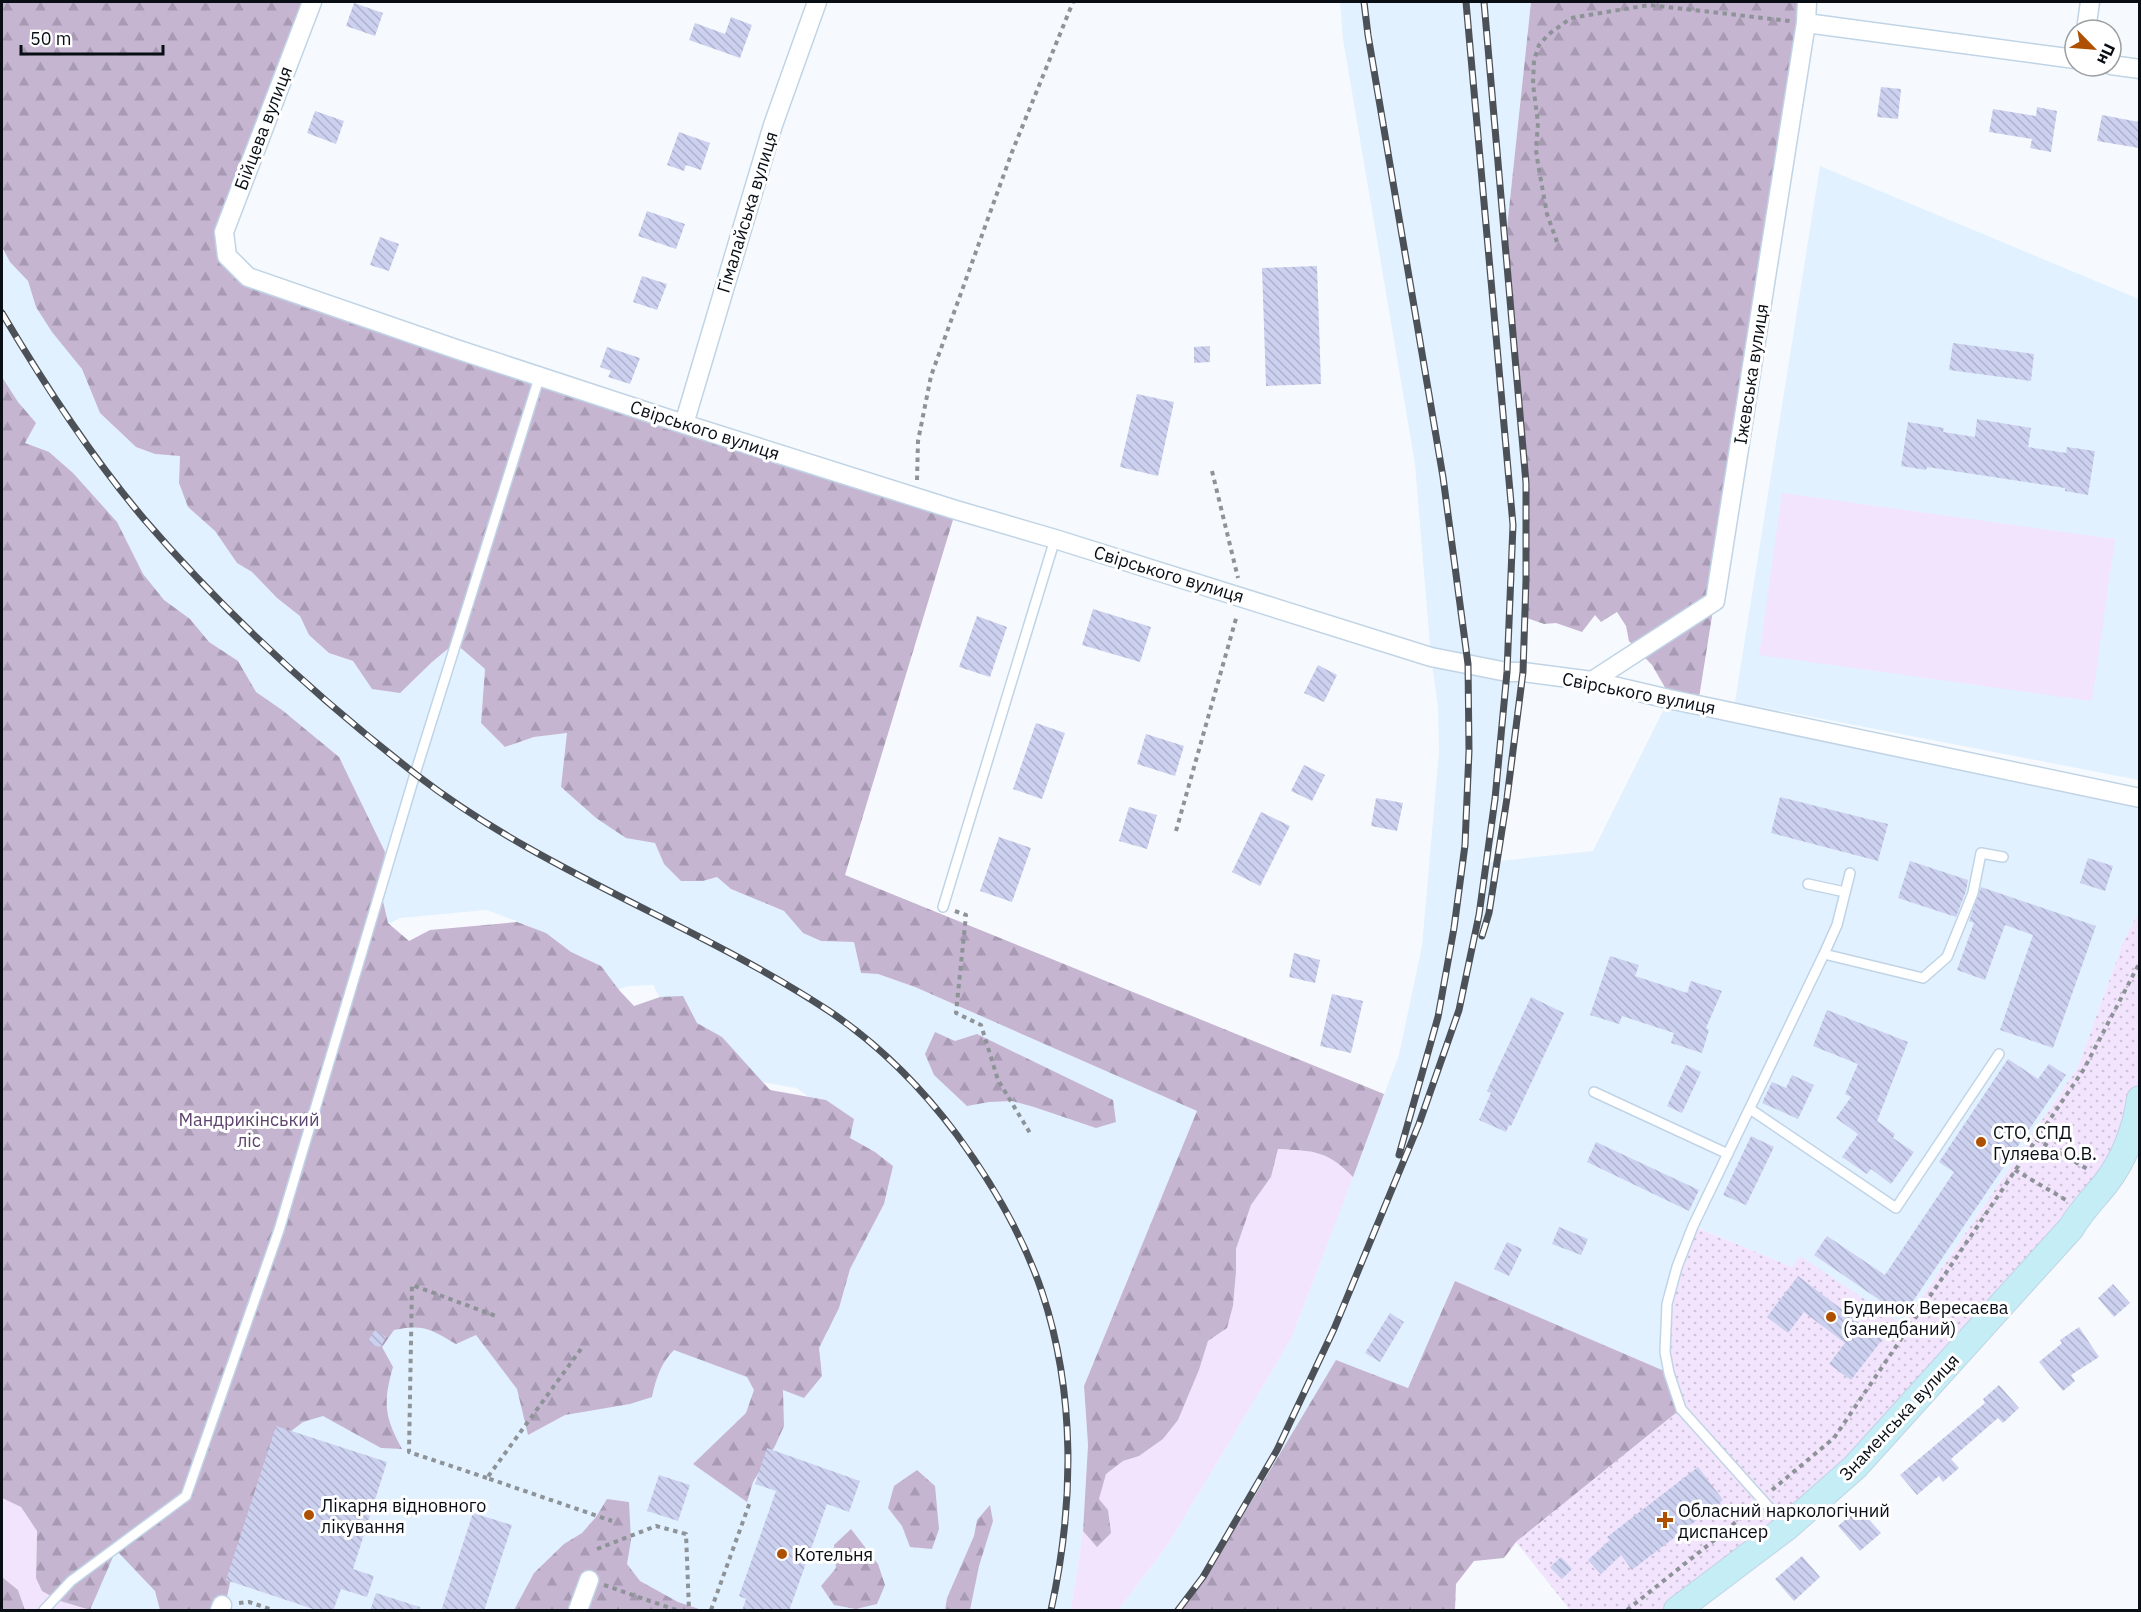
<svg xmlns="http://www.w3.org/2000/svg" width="2141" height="1612" font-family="'IBM Plex Sans',sans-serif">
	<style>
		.built { fill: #e1f1ff }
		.grass { fill: #f2e4fd }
		.forest { fill: url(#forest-firs) }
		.park { fill: url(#park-dots) }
		.building { fill: url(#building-back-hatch) }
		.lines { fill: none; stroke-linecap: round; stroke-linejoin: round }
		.service-casing { stroke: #c0d4e6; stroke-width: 12 }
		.minor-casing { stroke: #c0d4e6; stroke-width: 21 }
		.secondary-casing { stroke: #c0d4e6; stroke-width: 28 }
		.path { stroke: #8e9398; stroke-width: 4; stroke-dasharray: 4.5 4.5; stroke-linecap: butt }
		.service { stroke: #fff; stroke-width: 9 }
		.minor { stroke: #fff; stroke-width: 18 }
		.secondary { stroke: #c5edf5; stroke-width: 26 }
		.rail-casing { stroke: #4c5157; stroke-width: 7 }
		.rail { stroke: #fff; stroke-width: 4.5; stroke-dasharray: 14; stroke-linecap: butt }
		.poi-dot { fill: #af5000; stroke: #fff; stroke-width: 2 }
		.labels { text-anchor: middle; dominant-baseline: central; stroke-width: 6; stroke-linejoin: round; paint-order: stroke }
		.street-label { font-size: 18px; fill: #080e14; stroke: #fff }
		.park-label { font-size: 18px; fill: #5d436d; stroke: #fff }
		.poi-label { font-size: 18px; fill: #080e14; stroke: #fff; text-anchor: start }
	</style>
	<defs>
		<pattern id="forest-firs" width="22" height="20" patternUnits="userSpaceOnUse" patternTransform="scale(1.5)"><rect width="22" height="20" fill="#c5b5d1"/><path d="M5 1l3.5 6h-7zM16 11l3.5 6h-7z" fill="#a89ab3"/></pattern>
		<pattern id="park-dots" width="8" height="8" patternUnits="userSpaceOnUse" patternTransform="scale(1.5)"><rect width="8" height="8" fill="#f2e4fd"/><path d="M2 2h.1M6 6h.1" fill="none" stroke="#cec2d8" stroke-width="1.8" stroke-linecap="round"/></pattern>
		<pattern id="building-back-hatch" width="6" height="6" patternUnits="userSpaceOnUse" patternTransform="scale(1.5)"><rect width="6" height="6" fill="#ccd1f0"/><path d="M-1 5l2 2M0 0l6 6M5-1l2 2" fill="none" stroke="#aeb2cd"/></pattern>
	</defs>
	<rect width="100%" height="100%" fill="#f6fafe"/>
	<path class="built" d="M1340 2H1531L1507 228 1524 437 1527 618 1514 740 1490 862 1593 851 1669 699 2139 798V911L2124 940 2078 1067 1902 1326 1800 1257 1792 1267 1694 1226 1669 1373 1455 1281 1408 1388 1336 1361 1208 1574 1180 1610H1118L1167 1546 1291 1339 1399 1055 1422 946 1439 752 1438 707 1431 657 1415 464 1343 39Z
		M1820 166 2139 299V780L1735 702Z
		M2 247 10 262 28 281 36 307 82 369 100 413 136 447 155 454 180 456 179 483 188 507 215 531 237 563 252 572 277 598 301 616 309 635 329 653 353 661 372 689 432 662 455 643 485 669 481 723 506 747 534 737 568 733 561 787 596 818 626 837 655 843 664 864 703 881 717 877 731 889 784 911 803 933 821 941 854 942 861 973 878 974 915 987 1197 1111 1084 1386 1088 1445 1085 1495 1083 1531 1071 1610H90L115 1550 219 1405 824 1107 796 1088 740 1078 667 1011 653 985 629 986 604 994 516 921 487 910 400 918 379 929 252 698 19 440 2 406Z"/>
	<path class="grass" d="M1782 493 2115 539 2092 701 1759 655Z
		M1278 1149C1313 1151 1327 1150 1353 1177L1291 1339 1167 1546 1118 1610H1071L1083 1531 1097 1546 1108 1510 1099 1499 1106 1473 1123 1461 1139 1456 1163 1439 1178 1420 1199 1370 1208 1341 1227 1328 1233 1306 1236 1272V1249L1251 1205 1271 1177Z
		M2 1498 21 1507 37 1531 36 1578 60 1601 89 1610H25L18 1590 2 1577Z"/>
	<path class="forest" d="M2 2H312L224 232 248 277 956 510 845 875 1384 1094 1353 1177C1327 1150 1313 1151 1278 1149L1271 1177 1251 1205 1236 1249V1272L1233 1306 1227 1328 1208 1341 1199 1370 1178 1420 1163 1439 1139 1456 1123 1461 1106 1474 1099 1499 1108 1510 1111 1533 1097 1547 1083 1531 1088 1445 1084 1386 1197 1111 915 987 878 974 861 973 854 942 821 941 803 933 784 911 731 889 717 877 703 881H681L664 864 655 843 626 838 596 818 561 787 567 733 534 737 505 747 481 723 485 669 455 643 432 662 400 693 372 689 353 661 329 653 309 635 300 616 277 598 252 572 237 563 215 531 188 507 179 483 180 456 155 454 136 447 100 413 82 369 52 332 36 307 28 281 10 262 2 247Z
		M1531 2H1807L1764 290 1698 704 1667 691 1652 665 1629 641 1626 626 1617 612 1601 622 1595 615 1582 632 1556 623 1544 624 1527 618 1524 437 1507 228Z
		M2 377 18 402 36 423 25 443 49 452 73 473 117 522 143 574 164 600 190 619 209 642 238 661 256 692 282 710 339 757 385 852 380 888 388 923 409 941 430 930 517 922 546 933 571 952 601 966 619 990 634 1006 660 997 683 996 697 1023 722 1037 770 1090 826 1100 854 1119 850 1138 875 1152 893 1166 884 1204 850 1269 839 1308 819 1348 822 1376 804 1398 783 1390 784 1426 775 1446 753 1482 747 1502 693 1464 746 1413 754 1390 747 1377 674 1350C661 1363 656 1378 652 1397L630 1404 565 1415 528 1435 517 1389 476 1335 456 1344C430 1329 424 1324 394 1330L382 1347 393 1367C383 1403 384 1416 402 1449L381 1448 323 1416 303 1422 286 1435 232 1574 224 1610H160L155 1591 116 1550 90 1610 60 1601 42 1591 36 1578 37 1531 21 1507 2 1498Z
		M935 1032 955 1041 977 1034 1113 1100 1116 1122 1096 1128 1034 1107 1012 1101 989 1102 967 1106 934 1075 925 1054Z
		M1455 1281 1669 1373 1681 1409 1516 1542 1504 1558 1474 1561 1456 1584 1455 1610H1180L1208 1574 1336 1360 1408 1388Z
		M917 1470 935 1486 939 1529 932 1549 910 1547 902 1526 888 1508 894 1486Z
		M607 1499 629 1502 631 1540 627 1564 640 1581 678 1602 702 1610H514L534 1573 564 1544 582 1533 596 1517Z
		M990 1505 993 1521 979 1566 970 1610H945L947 1598 974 1536 977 1520Z
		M851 1529 878 1564 885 1585 877 1604 856 1609 834 1605 821 1586 836 1568 834 1545Z
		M2 1577 18 1590 25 1610H2Z"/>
	<path class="park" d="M2139 911V1099L2122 1157 1855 1467 1677 1610H1570L1516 1542 1681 1409 1669 1373 1667 1304 1693 1226 1792 1267 1800 1256 1903 1325 2078 1067 2124 940Z"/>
	<path class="building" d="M354 3 383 13 375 36 346 26Z
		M731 17 752 25 740 58 689 40 695 23 725 34Z
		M1881 87 1901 89 1898 119 1877 117Z
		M2037 107 2057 111 2051 152 2030 148 2032 139 1989 132 1993 109 2036 116Z
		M315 111 344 121 336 144 307 133Z
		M2102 115 2139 122V148L2097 141Z
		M679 132 710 143 701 170 686 165 684 171 667 165Z
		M647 211 685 224 676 249 638 236Z
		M380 237 399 244 389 271 370 265Z
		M1317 266 1321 384 1266 386 1262 268Z
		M642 276 667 284 657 310 633 302Z
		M1953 343 2034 354 2031 381 1949 370Z
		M1210 346V362L1194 363V347Z
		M607 347 640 358 630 384 608 377 611 371 600 367Z
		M1137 394 1174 402 1158 476 1120 467Z
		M1977 419 2031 428 2028 447 2066 453 2067 447 2095 451 2088 495 2065 491V488L1927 467 1926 470 1901 466 1908 422 1944 428 1943 432 1975 437Z
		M1093 609 1151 627 1140 662 1082 645Z
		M977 616 1007 627 990 677 959 667Z
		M1318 665 1337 675 1324 702 1304 693Z
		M1036 723 1065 733 1042 799 1013 789Z
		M1146 734 1184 746 1175 776 1137 764Z
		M1304 765 1325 775 1312 801 1291 791Z
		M1780 797 1888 824 1878 861 1771 833Z
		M1376 798 1403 803 1397 831 1371 826Z
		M1129 807 1157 815 1147 849 1119 841Z
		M1261 812 1290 826 1260 886 1232 872Z
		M999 837 1031 848 1012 902 980 891Z
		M2088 858 2113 866 2105 891 2080 883Z
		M1910 861 1968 880 1966 891 1956 917 1898 898Z
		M1981 887 2096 926 2053 1048 2000 1030 2033 935 2005 925 1985 980 1957 970 1974 923 1969 921Z
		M1294 953 1320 960 1315 983 1289 977Z
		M1610 956 1639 965 1635 976 1687 993 1691 981 1722 991 1706 1028 1709 1030 1702 1053 1671 1043 1674 1033 1622 1016 1619 1024 1590 1015Z
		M1332 994 1363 1001 1351 1053 1320 1046Z
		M1531 997 1564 1013 1511 1126 1509 1125 1506 1132 1479 1120 1491 1093 1487 1091Z
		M1827 1010 1908 1042 1877 1121 1895 1134 1893 1138 1914 1152 1891 1184 1871 1169 1867 1174 1842 1157 1858 1134 1836 1118 1851 1097 1845 1094 1858 1064 1813 1046Z
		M2008 1059 2038 1079 2049 1064 2066 1075 1903 1316 1814 1255 1827 1236 1885 1275 1954 1172 1939 1162Z
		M1686 1065 1701 1072 1682 1113 1667 1106Z
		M1792 1075 1814 1085 1798 1119 1762 1103 1772 1082 1786 1088Z
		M1751 1136 1774 1147 1746 1205 1723 1195Z
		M1596 1142 1699 1190 1689 1211 1587 1162Z
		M1559 1227 1588 1239 1581 1255 1552 1244Z
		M1507 1242 1522 1249 1509 1276 1494 1269Z
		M1798 1276 1882 1340 1851 1380 1829 1364 1845 1343 1804 1312 1788 1333 1767 1317Z
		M2113 1284 2130 1303 2114 1317 2098 1298Z
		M1390 1313 1404 1322 1380 1362 1365 1353Z
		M2079 1327 2099 1357 2071 1375 2075 1381 2063 1391 2039 1362 2062 1343 2060 1340Z
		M375 1330 386 1337 380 1347 373 1345 368 1341Z
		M1999 1385 2019 1408 2003 1423 1998 1418 1951 1459 1959 1468 1943 1482 1939 1476 1917 1495 1900 1475 1985 1403 1983 1399Z
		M276 1426 387 1462 353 1569 374 1576 367 1597 341 1589 333 1611H319L226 1580Z
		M767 1448 860 1481 849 1512 827 1504 789 1611H742L746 1599 739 1596 776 1491 755 1484Z
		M1698 1467 1723 1500 1632 1570 1621 1555 1601 1574 1588 1560 1610 1540 1607 1537Z
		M659 1475 690 1485 678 1521 647 1511Z
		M1859 1508 1881 1533 1860 1551 1838 1526Z
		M473 1513 512 1525 484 1611H441Z
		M1802 1556 1820 1577 1794 1601 1775 1579Z
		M1561 1557 1572 1569 1562 1579 1550 1567Z
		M376 1593 420 1607V1611H370Z"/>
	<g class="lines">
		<defs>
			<path id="service" d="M1808 884 1845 892
				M943 907 1055 539
				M1824 954 1837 925 1850 873
				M1594 1092 1728 1154
				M1750 1109 1896 1208 1999 1054
				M1785 1525 1681 1409 1669 1373 1665 1352 1667 1304 1677 1267 1693 1226 1824 954 1923 978 1947 957 1973 893 1981 853 2003 857
				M44 1610 71 1581 186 1496 279 1230 415 774 540 375"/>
			<path id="minor" d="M312 2 224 232 227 256 248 277 456 349 684 424 956 510 1055 539 1431 657 1507 672H1523L1592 681 1669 699 2140 798
				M1806 23 2075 59
				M2086 30 2090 2
				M2111 65 2140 69
				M684 424 773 125 817 2
				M1592 681 1715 601 1806 23 1807 2
				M220 1610 222 1605
				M578 1610 589 1580"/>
			<path id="secondary" d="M1677 1610 1787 1527 1855 1467 2071 1228C2081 1211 2094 1198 2106 1183 2124 1160 2136 1128 2140 1099"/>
		</defs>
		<use href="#service" class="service-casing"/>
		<use href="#minor" class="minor-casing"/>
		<use href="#secondary" class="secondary-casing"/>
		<path class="path" d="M1557 242 1547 214 1538 164 1536 150 1538 123 1533 84 1534 60 1539 45 1549 34 1571 18 1649 5 1790 21
			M1212 471 1238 578
			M917 480 918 441 931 376 1012 152 1073 2
			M1176 831 1237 615
			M955 911 966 915 956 1013 981 1025 998 1080 1030 1133
			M2036 1139 2089 1170
			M2015 1170 2066 1200
			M581 1349 487 1478 612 1521
			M487 1478 409 1452 412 1285 496 1316
			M1772 1490 1834 1438 2084 1069 2140 962
			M597 1549 656 1526 686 1534 689 1610
			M604 1585 676 1610
			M239 1603 249 1602 273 1610
			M711 1610 750 1502
			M1627 1610 1722 1534 1753 1507"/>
		<use href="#service" class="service"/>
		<use href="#minor" class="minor"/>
		<use href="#secondary" class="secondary"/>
		<defs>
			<path id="rail" d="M1364 2 1368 35 1443 477 1468 664 1469 751 1465 845 1454 928 1438 1017 1399 1155
				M2 313C44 384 90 455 144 519 224 612 321 701 418 776 544 873 697 924 829 1011 878 1044 922 1088 957 1135 992 1183 1023 1236 1042 1292 1076 1394 1074 1506 1051 1610
				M1482 936 1489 913 1507 798 1523 672 1526 580V483L1484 2
				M1178 1610 1203 1577 1277 1450 1334 1329 1419 1124 1459 1010 1479 915 1495 799 1507 672 1513 525 1466 2"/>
		</defs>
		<use href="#rail" class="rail-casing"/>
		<use href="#rail" class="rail"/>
	</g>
	<g class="poi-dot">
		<circle cx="1981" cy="1142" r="6"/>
		<circle cx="1831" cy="1317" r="6"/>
		<circle cx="309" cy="1515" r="6"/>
		<path d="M1662 1511h6v6h6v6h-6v6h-6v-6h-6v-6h6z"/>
		<circle cx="782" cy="1554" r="6"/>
	</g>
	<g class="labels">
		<g class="street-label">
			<text transform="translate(263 128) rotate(-69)">Бійцева вулиця</text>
			<text transform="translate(747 212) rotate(-73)">Гімалайська вулиця</text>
			<text transform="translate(1751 374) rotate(-81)">Іжевська вулиця</text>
			<text transform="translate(705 430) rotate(18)">Свірського вулиця</text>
			<text transform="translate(1169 574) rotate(17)">Свірського вулиця</text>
			<text transform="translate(1639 693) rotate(11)">Свірського вулиця</text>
			<text transform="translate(1899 1417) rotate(-47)">Знаменська вулиця</text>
		</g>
		<g class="park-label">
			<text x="249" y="1119">Мандрикінський<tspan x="249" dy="21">ліс</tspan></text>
		</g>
		<g class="poi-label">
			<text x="1993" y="1132">СТО, СПД<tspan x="1993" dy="21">Гуляева О.В.</tspan></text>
			<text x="1843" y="1307">Будинок Вересаєва<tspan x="1843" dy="21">(занедбаний)</tspan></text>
			<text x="321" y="1505">Лікарня відновного<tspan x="321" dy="21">лікування</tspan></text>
			<text x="1678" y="1510">Обласний наркологічний<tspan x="1678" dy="21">диспансер</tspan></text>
			<text x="794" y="1554">Котельня</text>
		</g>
	</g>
	<rect width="2141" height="1612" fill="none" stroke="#080e14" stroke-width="6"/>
	<g transform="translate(2093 48) rotate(115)"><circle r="28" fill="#ffffff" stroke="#9c9fa1" stroke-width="1.5"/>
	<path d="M0-4.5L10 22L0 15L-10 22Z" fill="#af5000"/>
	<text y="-9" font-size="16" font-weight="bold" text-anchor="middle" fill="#080e14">Пн</text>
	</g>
	<path d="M21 45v9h142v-9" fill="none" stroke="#080e14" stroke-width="3"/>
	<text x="30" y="45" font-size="18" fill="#080e14" stroke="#ffffff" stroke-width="4.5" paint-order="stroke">50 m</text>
</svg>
